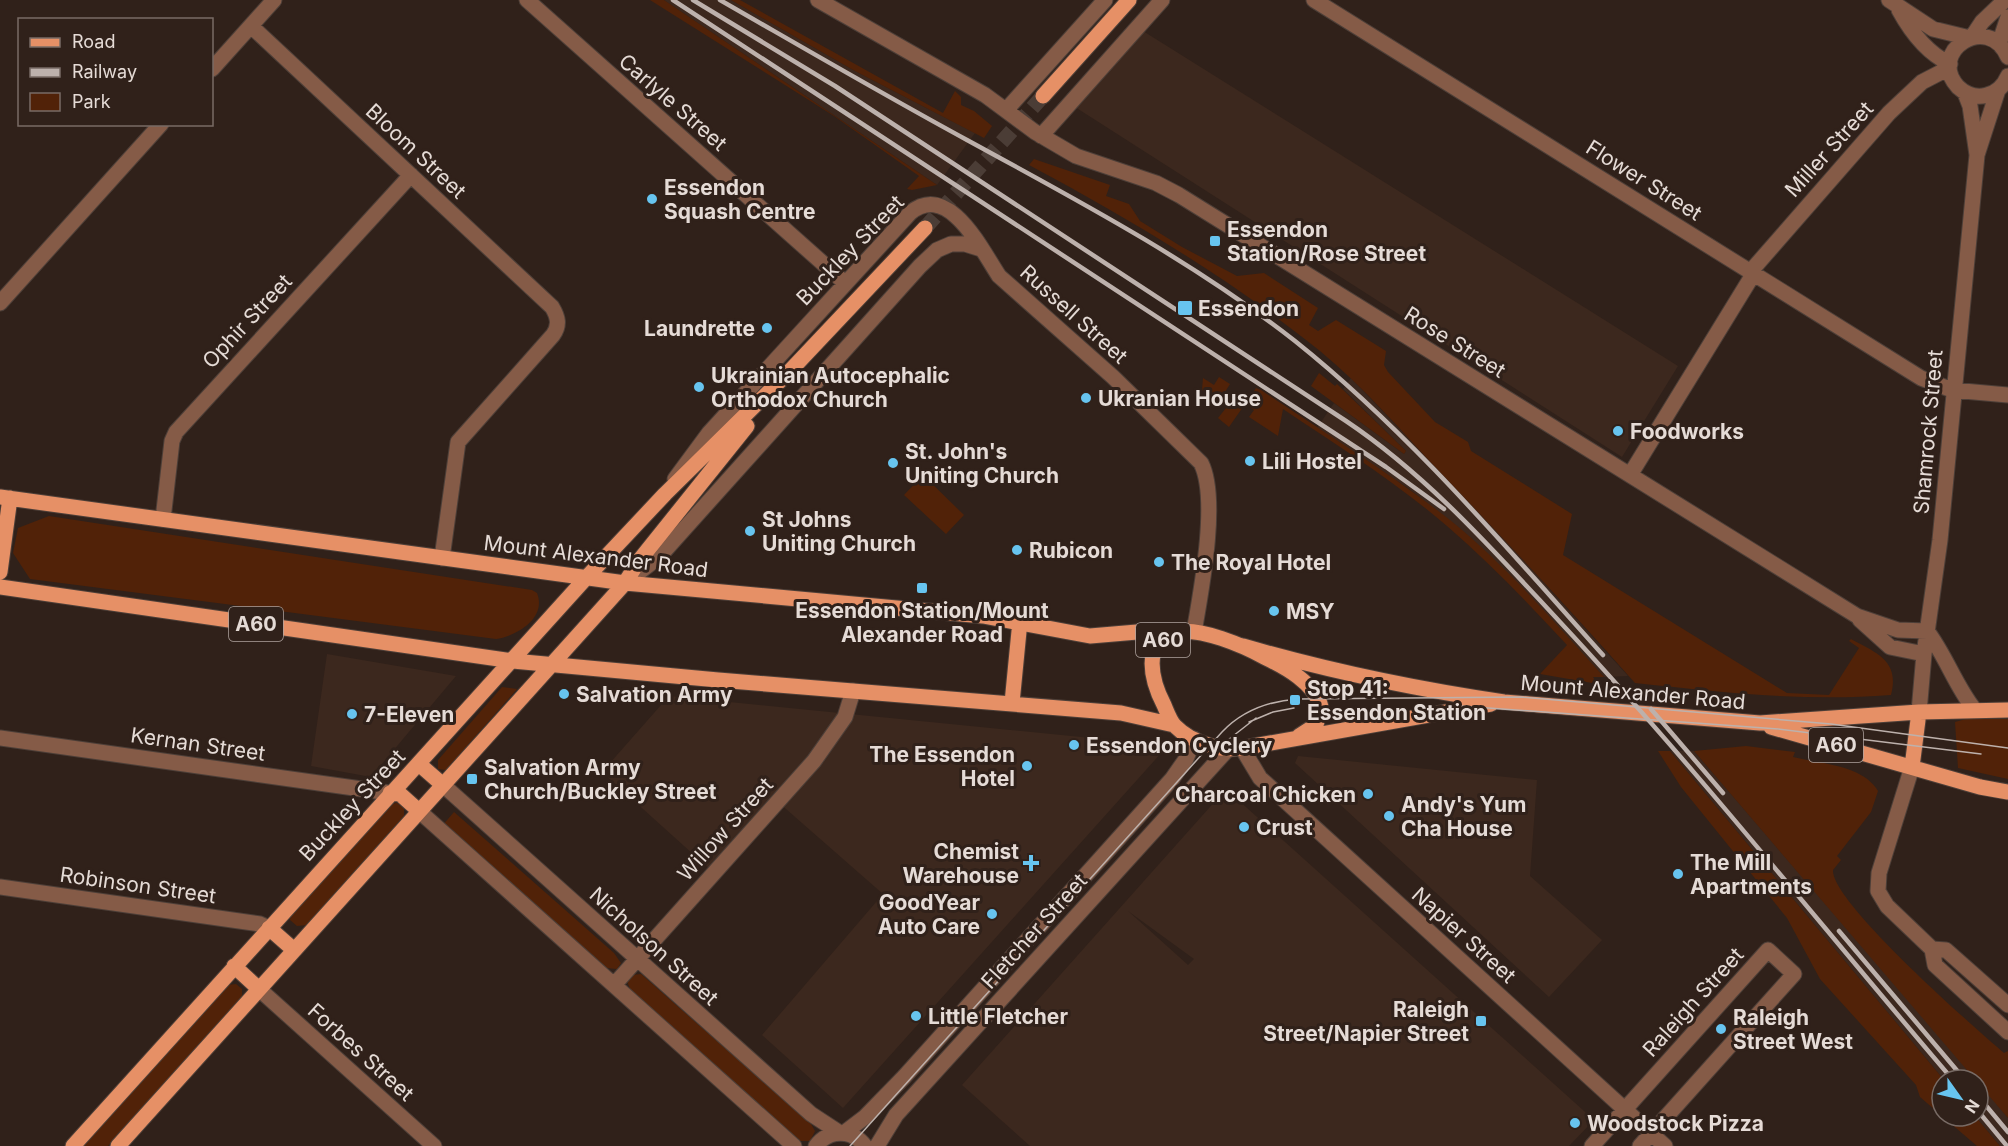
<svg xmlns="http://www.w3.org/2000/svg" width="2008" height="1146" font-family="Inter,sans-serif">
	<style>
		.built { fill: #3c281e; fill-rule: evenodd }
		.green { fill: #512208 }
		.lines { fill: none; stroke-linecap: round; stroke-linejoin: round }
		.major-tunnel { stroke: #4b3d36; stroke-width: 15; stroke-dasharray: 15 8; stroke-linecap: butt }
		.minor-casing { stroke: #4d3f38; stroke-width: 17 }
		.major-casing { stroke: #4d3f38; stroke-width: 17 }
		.minor { stroke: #855b47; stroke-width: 15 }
		.major { stroke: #e69066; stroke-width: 15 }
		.tram { stroke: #bdb1ac; stroke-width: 1.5 }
		.rail { stroke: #bdb1ac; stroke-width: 4.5 }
		.poi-dot { fill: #67c4ef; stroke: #30211a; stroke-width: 2 }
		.labels { text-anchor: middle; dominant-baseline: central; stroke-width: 6; stroke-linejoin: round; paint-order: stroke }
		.shield { fill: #30211a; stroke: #afa39e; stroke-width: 1.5 }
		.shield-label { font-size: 20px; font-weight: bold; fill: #e5dbd6 }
		.street-label { font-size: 21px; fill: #e5dbd6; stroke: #30211a }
		.poi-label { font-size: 21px; font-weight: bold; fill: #e5dbd6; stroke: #30211a; text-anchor: start }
	</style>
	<rect width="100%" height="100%" fill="#30211a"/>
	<path class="built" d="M664 0H731L855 71 975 133 937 185Z
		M1143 31 1678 366 1622 457 1075 107Z
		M1351 378 1495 529 1628 676 1604 677 1492 558 1451 522 1408 488 1317 428 1334 403 1404 454 1406 451 1343 389Z
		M327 654 456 676 371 777 311 766Z
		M669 696 1161 745 1163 751 843 1108 762 1035 883 894 778 802 714 873 602 772Z
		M1670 751H1694L1977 1080H1944Z
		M1298 756 1537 780 1530 876 1602 940 1549 997 1295 763Z
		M1226 789 1594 1120 1569 1146H1030L962 1085ZM1128 911 1194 959 1188 965Z
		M1978 1081 2008 1118V1146H2000L1975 1116H1978Z"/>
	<path class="green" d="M650 0H664L937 185 912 190 907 189 919 176 834 116Z
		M731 0H740L943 113 955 91 961 97V105L974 111 992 126 984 138 855 71Z
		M1034 159 1110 185 1106 196 1129 204 1140 221 1182 247 1237 276 1264 273 1318 308 1309 325 1318 331 1336 320 1386 351 1384 365 1388 372 1435 422 1468 442 1471 451 1572 514 1563 555 1787 693 1829 695 1859 648 1849 641 1851 639C1876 653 1900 660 1891 695 1805 702 1721 692 1635 683 1572 612 1507 542 1441 473 1402 432 1364 387 1320 351 1231 279 1130 219 1029 165Z
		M1319 373 1335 386 1337 384 1406 451 1404 454 1311 386Z
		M1219 377 1230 384 1225 392 1238 400 1243 393 1250 397 1256 388 1261 390C1325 433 1390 473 1450 520 1507 566 1555 623 1604 677H1593L1598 684 1540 674 1567 645C1529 604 1490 563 1447 526 1396 482 1338 446 1283 409L1278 436 1249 417 1254 410 1245 404 1229 427 1218 418 1226 408 1202 390 1203 378 1214 385Z
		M923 475 964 515 946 534 904 495Z
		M49 516 532 590 537 593C547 618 517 636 496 639L30 579 13 553 18 528Z
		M502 687 517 689 446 770 438 769V760Z
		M1966 719H2008V779L1958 768 1955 722Z
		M1746 746 1795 752 1793 757C1821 764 1863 765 1878 791L1871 812 1837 856 1841 860 1833 870C1831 902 1975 1028 2004 1053L2008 1051V1118L1694 751Z
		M1658 751H1670L1944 1080H1942V1116L1920 1097 1916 1085 1820 979 1787 918 1681 787Z
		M397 803 404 808V816L307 925 297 926 290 920 291 912 391 804Z
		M454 812 614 953 621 963 617 969 606 968 442 826Z
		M641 974 811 1124 815 1131 810 1141H799L632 994 627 981 632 975Z
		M236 984 242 989V997L108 1146H83L228 985Z
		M1942 1116H1975L2000 1146H1977Z"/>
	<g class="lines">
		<path class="major-tunnel" d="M925 228 1043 96"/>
		<defs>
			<path id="minor" d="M527 0 845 283
				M818 0 985 95 1035 132 1076 156 1156 183 1179 195 1857 616 1898 630 1927 631
				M1314 0 1921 378 1952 390 2008 395
				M1889 0 1933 29 1970 38
				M1899 10C1911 32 1927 53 1950 64
				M251 26 552 307C558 317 560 325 553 335L458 442 442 558
				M1972 37 1982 22 2005 0
				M1999 44 2008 17
				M2008 57C1988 11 1926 52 1958 87 1975 103 1999 97 2008 76
				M212 69 274 0
				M1965 93 1970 106 1977 155
				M1007 109 1105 0
				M1041 136 1162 0
				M1751 271 1889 113 1922 82 1949 68
				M0 303 161 124
				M1630 475 1754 273
				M675 479 709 433 910 213C949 181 981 249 999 276L1113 377 1201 463C1219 498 1201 592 1194 632
				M163 519 172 441 176 432 411 175
				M625 583 659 557 920 266 937 250 951 244H965L981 249
				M1860 620 1890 647 1924 654
				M1927 631C1946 656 1955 685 1974 709
				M1919 712 1924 654 1940 540 1977 155 1998 90
				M0 738 390 793
				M1242 748 1260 778 1665 1146
				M1912 767 1879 873 1878 891 1887 906 1932 949 1935 965 2008 1032
				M443 785 811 1114 840 1133
				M419 811 794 1146
				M0 887 260 924 269 928
				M1932 949 1946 950 2008 1005
				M614 985 814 761 845 717 853 691
				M259 989 434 1146
				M844 1133 865 1117 904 1077 1172 779 1186 759 1194 739
				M816 1146C829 1129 852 1129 865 1146
				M877 1146 896 1115 1228 749
				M1592 1146 1768 950 1794 974 1640 1146"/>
			<path id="major" d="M1043 96 1129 0
				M0 497 625 583 983 616 1090 636 1149 631 1188 632
				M0 572 10 498
				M0 587 513 661 718 680 1121 713 1174 725
				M1243 646C1329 671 1416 689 1504 702L1760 723 1919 712 2008 710
				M1012 703 1020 621
				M1771 727 1980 787 2008 792
				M1299 736 1316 725 1321 707C1315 683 1285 667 1264 657 1244 646 1200 627 1177 632 1140 641 1152 682 1164 705 1167 712 1170 721 1175 726 1192 743 1219 751 1242 748L1491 704
				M419 764 443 785
				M1912 767 1919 712
				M390 793 400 794 419 811
				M269 928 294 950
				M234 966 259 989
				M73 1146 586 578 665 494 789 372 925 228
				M118 1146 625 583 638 562 747 426"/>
		</defs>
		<use href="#minor" class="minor-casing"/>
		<use href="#major" class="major-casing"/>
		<use href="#minor" class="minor"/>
		<use href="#major" class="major"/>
		<path class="tram" d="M1447 705 1778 729 1981 754
			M1249 722 1273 712 1294 708
			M1219 747 1256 718
			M850 1146 1222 732C1243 710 1268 701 1298 699L1521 697 1831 724 2008 748"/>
		<path class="rail" d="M673 0 1386 467 1444 509
			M693 0 835 86 1346 421C1428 476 1493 550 1560 622 1697 769 1822 927 1953 1080
			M720 0C802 47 884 95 967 140 1079 201 1194 262 1295 341 1409 432 1506 547 1603 655
			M1651 709 1723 793
			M1839 931 1965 1080
			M1978 1096 2008 1132
			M1978 1111 2007 1146"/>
	</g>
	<g class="poi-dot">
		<circle cx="652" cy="199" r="6"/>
		<rect x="1209" y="235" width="12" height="12" rx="3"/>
		<rect x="1177" y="300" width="16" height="16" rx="3"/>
		<circle cx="767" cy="328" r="6"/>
		<circle cx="699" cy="387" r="6"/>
		<circle cx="1086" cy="398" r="6"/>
		<circle cx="1618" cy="431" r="6"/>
		<circle cx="1250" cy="461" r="6"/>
		<circle cx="893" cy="463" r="6"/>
		<circle cx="750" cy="531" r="6"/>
		<circle cx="1017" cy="550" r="6"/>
		<circle cx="1159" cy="562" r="6"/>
		<rect x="916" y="582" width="12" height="12" rx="3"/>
		<circle cx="1274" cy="611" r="6"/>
		<circle cx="564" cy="694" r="6"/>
		<rect x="1289" y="694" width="12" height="12" rx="3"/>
		<circle cx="352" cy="714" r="6"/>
		<circle cx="1074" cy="745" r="6"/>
		<circle cx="1027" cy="766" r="6"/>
		<rect x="466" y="773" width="12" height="12" rx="3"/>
		<circle cx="1368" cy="794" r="6"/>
		<circle cx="1389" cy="816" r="6"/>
		<circle cx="1244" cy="827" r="6"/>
		<path d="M1028 854h6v6h6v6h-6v6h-6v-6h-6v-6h6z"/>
		<circle cx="1678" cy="874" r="6"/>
		<circle cx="992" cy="914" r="6"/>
		<circle cx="916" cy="1016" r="6"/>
		<rect x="1475" y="1015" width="12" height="12" rx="3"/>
		<circle cx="1721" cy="1029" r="6"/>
		<circle cx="1575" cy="1123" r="6"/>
	</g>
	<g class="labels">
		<g class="shield">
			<rect x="229" y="607" width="54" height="34" rx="4.5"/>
			<rect x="1136" y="623" width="54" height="34" rx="4.5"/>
			<rect x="1809" y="728" width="54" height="34" rx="4.5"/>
		</g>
		<g class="shield-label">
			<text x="256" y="624">A60</text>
			<text x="1163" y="640">A60</text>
			<text x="1836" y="745">A60</text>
		</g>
		<g class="street-label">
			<text transform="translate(673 102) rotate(41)">Carlyle Street</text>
			<text transform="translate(1829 149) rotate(-48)">Miller Street</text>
			<text transform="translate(416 151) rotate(43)">Bloom Street</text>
			<text transform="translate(1644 180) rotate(32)">Flower Street</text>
			<text transform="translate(850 250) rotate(-46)">Buckley Street</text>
			<text transform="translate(1074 314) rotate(42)">Russell Street</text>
			<text transform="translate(247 321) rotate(-47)">Ophir Street</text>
			<text transform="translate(1455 342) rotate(32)">Rose Street</text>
			<text transform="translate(1928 432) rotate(-85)">Shamrock Street</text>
			<text transform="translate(596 556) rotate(7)">Mount Alexander Road</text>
			<text transform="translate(1633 692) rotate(5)">Mount Alexander Road</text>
			<text transform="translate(198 744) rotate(8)">Kernan Street</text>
			<text transform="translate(352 805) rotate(-47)">Buckley Street</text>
			<text transform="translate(725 829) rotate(-48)">Willow Street</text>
			<text transform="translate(138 885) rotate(8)">Robinson Street</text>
			<text transform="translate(1034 931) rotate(-48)">Fletcher Street</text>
			<text transform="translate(1464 935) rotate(42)">Napier Street</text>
			<text transform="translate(654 946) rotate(42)">Nicholson Street</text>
			<text transform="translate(1693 1002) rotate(-48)">Raleigh Street</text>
			<text transform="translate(361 1052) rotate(42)">Forbes Street</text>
		</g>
		<g class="poi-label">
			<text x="664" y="187">Essendon<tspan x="664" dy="24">Squash Centre</tspan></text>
			<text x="1227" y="229">Essendon<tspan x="1227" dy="24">Station/Rose Street</tspan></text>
			<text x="1198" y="308">Essendon</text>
			<text x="755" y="328" text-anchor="end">Laundrette</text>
			<text x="711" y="375">Ukrainian Autocephalic<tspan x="711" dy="24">Orthodox Church</tspan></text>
			<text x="1098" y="398">Ukranian House</text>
			<text x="1630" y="431">Foodworks</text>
			<text x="905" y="451">St. John's<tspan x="905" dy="24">Uniting Church</tspan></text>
			<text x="1262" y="461">Lili Hostel</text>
			<text x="762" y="519">St Johns<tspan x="762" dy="24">Uniting Church</tspan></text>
			<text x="1029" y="550">Rubicon</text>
			<text x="1171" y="562">The Royal Hotel</text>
			<text x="922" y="610" text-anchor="middle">Essendon Station/Mount<tspan x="922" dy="24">Alexander Road</tspan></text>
			<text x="1286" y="611">MSY</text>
			<text x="1307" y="688">Stop 41:<tspan x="1307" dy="24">Essendon Station</tspan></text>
			<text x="576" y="694">Salvation Army</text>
			<text x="364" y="714">7-Eleven</text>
			<text x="1086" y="745">Essendon Cyclery</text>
			<text x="1015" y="754" text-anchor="end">The Essendon<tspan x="1015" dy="24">Hotel</tspan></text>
			<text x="484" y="767">Salvation Army<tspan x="484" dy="24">Church/Buckley Street</tspan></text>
			<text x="1356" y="794" text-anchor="end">Charcoal Chicken</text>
			<text x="1401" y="804">Andy's Yum<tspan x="1401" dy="24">Cha House</tspan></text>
			<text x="1256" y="827">Crust</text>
			<text x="1019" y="851" text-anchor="end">Chemist<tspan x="1019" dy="24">Warehouse</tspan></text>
			<text x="1690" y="862">The Mill<tspan x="1690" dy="24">Apartments</tspan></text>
			<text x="980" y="902" text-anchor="end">GoodYear<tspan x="980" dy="24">Auto Care</tspan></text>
			<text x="1469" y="1009" text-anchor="end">Raleigh<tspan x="1469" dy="24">Street/Napier Street</tspan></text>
			<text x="928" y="1016">Little Fletcher</text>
			<text x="1733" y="1017">Raleigh<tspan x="1733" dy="24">Street West</tspan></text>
			<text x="1587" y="1123">Woodstock Pizza</text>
		</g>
	</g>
	<rect x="18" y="18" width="195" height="108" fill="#30211a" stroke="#786b65" stroke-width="1.5"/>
	<rect x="30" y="38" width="30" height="9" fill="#e69066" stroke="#786b65" stroke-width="1.5"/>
	<text x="72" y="48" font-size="18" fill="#e5dbd6">Road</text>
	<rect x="30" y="68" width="30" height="9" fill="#bdb1ac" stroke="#786b65" stroke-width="1.5"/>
	<text x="72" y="78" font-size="18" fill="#e5dbd6">Railway</text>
	<rect x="30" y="93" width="30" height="18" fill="#512208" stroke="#786b65" stroke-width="1.5"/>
	<text x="72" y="108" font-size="18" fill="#e5dbd6">Park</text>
	<g transform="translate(1960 1098) rotate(124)"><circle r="28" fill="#30211a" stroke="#786b65" stroke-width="1.5"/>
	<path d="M0-4.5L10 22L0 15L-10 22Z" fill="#67c4ef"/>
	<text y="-9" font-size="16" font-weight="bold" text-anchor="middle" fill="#e5dbd6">N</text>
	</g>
</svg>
